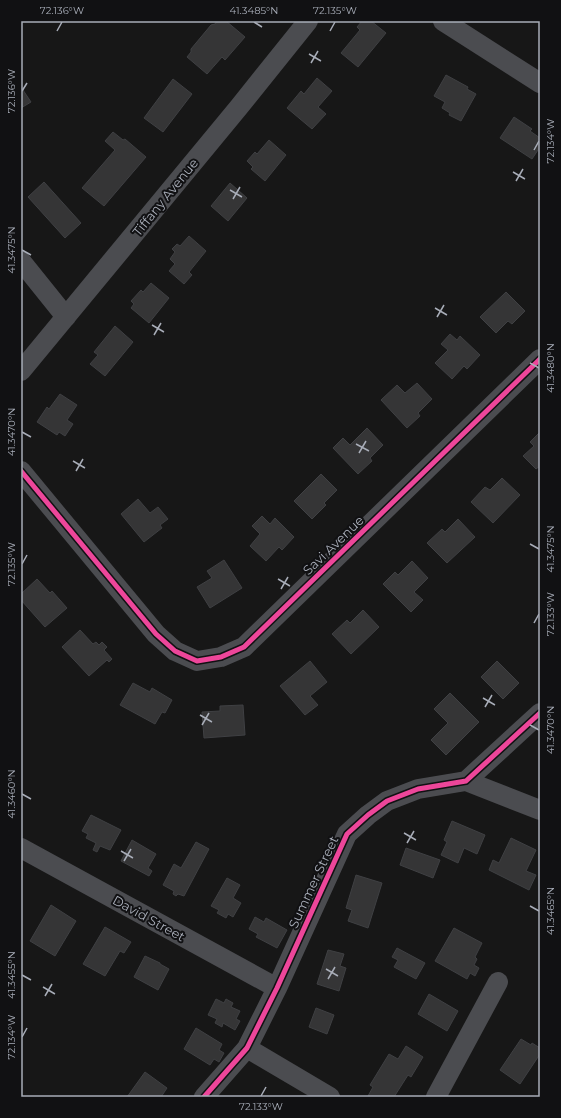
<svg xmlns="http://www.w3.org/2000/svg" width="561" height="1118" font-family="Montserrat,sans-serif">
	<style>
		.building { fill: #353536; stroke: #3f4043 }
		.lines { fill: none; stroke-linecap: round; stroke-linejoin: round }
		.street { stroke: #4b4c50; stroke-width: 20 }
		.cycleway-casing { stroke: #111113; stroke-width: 8 }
		.cycleway { stroke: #ed469a; stroke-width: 5 }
		.ticks { fill: none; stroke: #a8adb8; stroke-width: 1.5 }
		.labels { text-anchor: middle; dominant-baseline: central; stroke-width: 4; stroke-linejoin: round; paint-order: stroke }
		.street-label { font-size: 13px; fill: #a8adb8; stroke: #111113 }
		.neatline { fill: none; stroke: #a8adb8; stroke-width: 1.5 }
		.ticks-label { font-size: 10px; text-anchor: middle; fill: #a8adb8 }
	</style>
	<rect width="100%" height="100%" fill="#171717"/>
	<path class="building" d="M217 21H226L245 37 225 60 222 57 207 74 187 57 191 52V49L211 25 215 24Z
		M362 21H371L386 33 358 67 341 53 360 30 357 27Z
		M446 75 468 87 467 89 476 94 461 121 449 115 450 113 442 108 445 102 434 96Z
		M317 78 332 91 318 107 326 114 312 129 287 108 301 91 304 94Z
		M173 79 192 94 163 132 144 118Z
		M21 87 31 102 21 108Z
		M514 117 532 129 530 131 540 138V147L532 159 500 138Z
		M113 132 123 140 125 139 146 157 104 206 82 188 115 150 105 141Z
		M269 140 286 155 265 181 251 169 253 167 247 161 255 152 257 154Z
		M44 182 81 223 65 238 28 197Z
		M230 183 247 198 228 221 211 206Z
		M189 236 206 251 189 272 192 275 184 284 169 271 175 264 170 259 175 252 172 249 177 244 180 246Z
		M151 283 169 298 149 323 131 308 134 304 131 301 141 290 143 292Z
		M506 292 525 311 512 324 508 321 496 333 480 317Z
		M115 326 133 342 105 376 90 364 98 355 94 352Z
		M450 334 457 340 460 336 480 355 467 369 464 366 452 379 435 363 448 350 441 344Z
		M417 383 432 399 418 413 420 416 407 428 381 400 397 385 405 393Z
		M60 394 77 405 67 420 73 424 65 436 59 432 57 435 37 422 47 407 49 409Z
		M367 428 383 445 370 458 372 461 358 474 333 448 343 438 350 445Z
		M540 432V466L536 469 523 456 534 446 530 442Z
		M321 474 337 490 324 503 326 505 312 519 294 501Z
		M502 478 520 495 493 523 471 502 485 487 490 490Z
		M138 499 150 513 158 507 168 519 160 525 162 528 144 542 121 514Z
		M262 516 270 524 275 518 294 537 282 550 279 547 266 561 250 546 260 534 252 526Z
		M458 519 475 537 447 563 427 543 442 529 445 532Z
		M224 560 242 588 210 608 197 587 212 578 207 571Z
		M412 561 428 578 414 592 423 600 411 612 383 584 395 572 398 575Z
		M37 579 50 593 52 591 67 608 45 627 21 600V594Z
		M363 610 379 627 351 654 332 634 347 620 350 623Z
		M80 630 93 644 96 642 99 645 102 642 107 647 104 650 112 659 109 662 107 660 89 676 62 647Z
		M310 661 327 682 310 696 318 705 305 715 280 686Z
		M497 661 519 683 503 699 481 677Z
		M133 683 150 692 152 688 172 700 165 713 162 712 155 724 120 705Z
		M450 693 479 722 446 755 431 740 448 723 434 709Z
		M243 705 245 735 204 738 202 712 220 711V706Z
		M91 815 121 830 110 850 100 846 97 852 93 850 96 843 86 838 88 834 82 831Z
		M452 821 485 835 477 854 464 848 458 863 441 855 447 842 444 840Z
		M511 838 536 850 526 871 536 875 529 890 489 870 493 860 499 863Z
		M132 840 156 854 148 868 152 871 149 876 121 861Z
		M196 842 209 849 184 896 178 894 176 896 173 894 174 891 163 885 174 864 181 868Z
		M406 848 440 860 433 878 400 865Z
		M356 875 382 883 368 928 348 921 352 910 346 908Z
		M227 878 240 885 233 898 241 903 233 917 228 914 226 918 217 913 219 910 211 906Z
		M51 905 76 921 55 956 30 941Z
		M255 917 264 922 266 918 287 930 277 948 256 937 258 934 249 929Z
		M105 927 131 942 124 953 120 951 105 976 83 964Z
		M454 928 482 943 475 957 477 959 474 965 479 968 475 976 470 973 467 979 435 961Z
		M397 948 425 963 416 979 394 967 398 960 392 957Z
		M328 950 344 954 340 966 346 968 339 991 317 984Z
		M145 956 160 963V964L169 969 158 990 134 977Z
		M429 994 458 1011 447 1031 418 1014Z
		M216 999 224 1003 226 999 233 1003 231 1007 240 1011 236 1019 240 1021 235 1030 223 1023 222 1027 215 1023 217 1019 208 1015Z
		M316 1008 334 1015 327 1034 309 1027Z
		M196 1028 222 1044 219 1050 224 1053 219 1062 214 1059 210 1065 184 1049Z
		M521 1039 531 1045 532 1043 540 1048V1054L520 1084 500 1070Z
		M406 1046 423 1057 411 1077 408 1075 394 1097 368 1096 373 1087 370 1085 389 1054 398 1059Z
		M145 1072 167 1088 161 1097H127Z"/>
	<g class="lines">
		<path class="street" d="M443 21 540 83
			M21 261 66 317
			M21 371 239 107 308 21
			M21 471 156 634 175 651 197 661 221 657 244 647 540 359
			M466 781 540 810
			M21 848 277 988
			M247 1048 330 1097
			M204 1097 247 1048 277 988 347 834 368 815 387 801 418 789 466 781 540 713
			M436 1097 498 982"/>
		<defs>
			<path id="cycleway" d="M21 471 156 634 175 651 197 661 221 657 244 647 540 359
				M204 1097 247 1048 277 988 347 834 368 815 387 801 418 789 466 781 540 713"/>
		</defs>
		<use href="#cycleway" class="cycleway-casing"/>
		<use href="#cycleway" class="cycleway"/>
	</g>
	<path class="ticks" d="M254 22 262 27M57 31 62 22M330 31 335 22M309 54 321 61M311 63 318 51M22 91 27 83M534 150 539 141M513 172 525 179M516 181 523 169M230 190 242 197M233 199 240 187M22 250 31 255M435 308 447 315M437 317 444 305M152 325 164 332M154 335 161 323M530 363 539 368M22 432 31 437M356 444 369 451M359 453 366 441M73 461 85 468M76 471 83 459M530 544 539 549M22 564 27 555M278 579 290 586M281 589 288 577M534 623 539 614M483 698 495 705M485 707 492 695M200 715 212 722M202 725 209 713M530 725 539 730M22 794 31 799M404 833 416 840M407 843 414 831M121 851 133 858M124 861 131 849M530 906 539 911M326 969 338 976M22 975 31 980M328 979 335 967M43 987 55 994M45 996 52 984M22 1037 27 1028M261 1096 266 1087"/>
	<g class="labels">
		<g class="street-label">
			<text transform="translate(165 197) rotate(-51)">Tiffany Avenue</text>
			<text transform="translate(333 545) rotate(-44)">Savi Avenue</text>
			<text transform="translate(313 882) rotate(-65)">Summer Street</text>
			<text transform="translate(149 918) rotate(29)">David Street</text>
		</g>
	</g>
	<rect width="561" height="1118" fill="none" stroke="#111113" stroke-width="44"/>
	<rect x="22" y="22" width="517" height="1074" class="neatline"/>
	<g class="ticks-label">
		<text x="62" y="14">72.136°W</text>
		<text x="254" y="14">41.3485°N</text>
		<text x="335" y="14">72.135°W</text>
		<text transform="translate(11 91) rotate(-90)" y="4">72.136°W</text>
		<text transform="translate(550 141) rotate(-90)" y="4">72.134°W</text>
		<text transform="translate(11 250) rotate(-90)" y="4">41.3475°N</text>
		<text transform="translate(550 368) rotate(-90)" y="4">41.3480°N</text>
		<text transform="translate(11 432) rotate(-90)" y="4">41.3470°N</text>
		<text transform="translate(550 549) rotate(-90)" y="4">41.3475°N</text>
		<text transform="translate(11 564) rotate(-90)" y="4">72.135°W</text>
		<text transform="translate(550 614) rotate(-90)" y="4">72.133°W</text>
		<text transform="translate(550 730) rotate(-90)" y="4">41.3470°N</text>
		<text transform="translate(11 794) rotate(-90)" y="4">41.3460°N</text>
		<text transform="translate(550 911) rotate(-90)" y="4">41.3465°N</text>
		<text transform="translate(11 975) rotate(-90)" y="4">41.3455°N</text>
		<text transform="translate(11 1037) rotate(-90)" y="4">72.134°W</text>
		<text x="261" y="1110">72.133°W</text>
	</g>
</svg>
